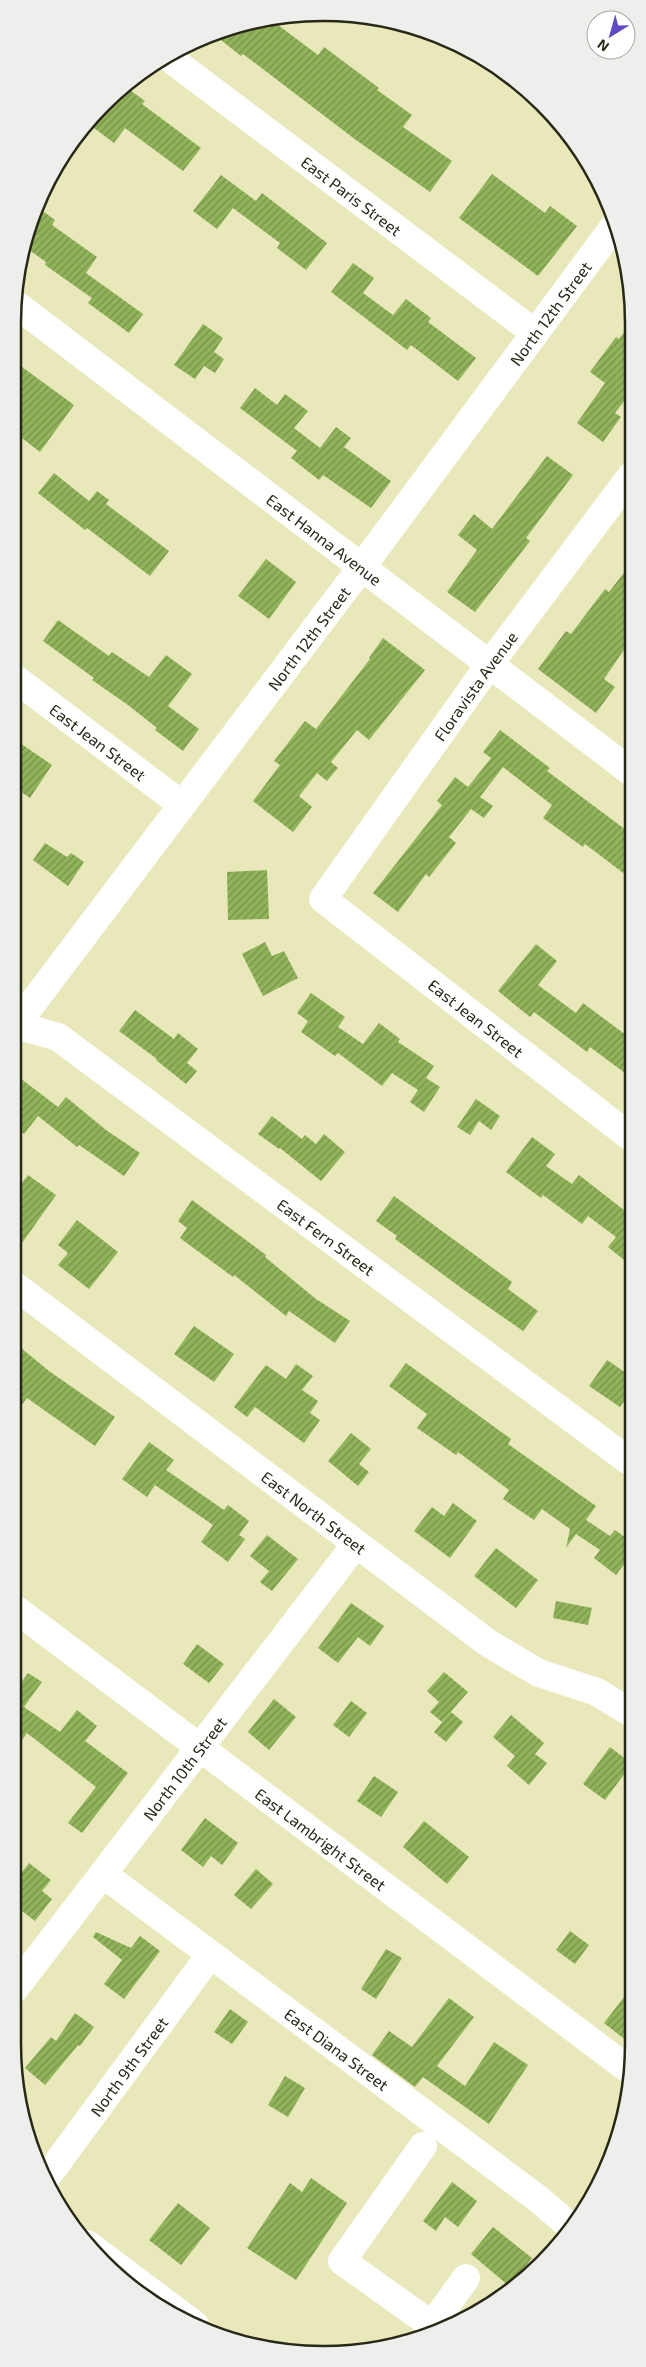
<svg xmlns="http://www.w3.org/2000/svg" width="646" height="2367" font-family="'Exo 2',sans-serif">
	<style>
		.building { fill: url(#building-hatch) }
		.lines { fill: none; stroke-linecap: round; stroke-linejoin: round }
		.minor { stroke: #fff; stroke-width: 28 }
		.labels { text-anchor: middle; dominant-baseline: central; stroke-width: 5; stroke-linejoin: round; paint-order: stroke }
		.street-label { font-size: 16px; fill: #282816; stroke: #fff }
		.rim { fill: none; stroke: #282816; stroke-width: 2.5 }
	</style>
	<defs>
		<pattern id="building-hatch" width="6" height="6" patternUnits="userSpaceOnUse" patternTransform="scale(1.25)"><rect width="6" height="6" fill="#91b45b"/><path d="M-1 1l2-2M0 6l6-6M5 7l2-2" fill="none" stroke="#76924a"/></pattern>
	</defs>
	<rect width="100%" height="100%" fill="#e8e8ba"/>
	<path class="building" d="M262 19H267L278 25 318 55 324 47 379 88 377 90 412 115 403 127 452 161 430 192 356 140 243 54 241 56 217 37Z
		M127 88 145 101 142 104 201 148 183 171 125 128 114 143 90 125Z
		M492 174 545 213 550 206 577 226 538 276 459 218Z
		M221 175 256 201 262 193 327 243 306 270 277 248 280 243 233 208 217 229 193 211Z
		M40 209 55 220 52 225 97 257 86 273 143 314 129 333 88 303 92 298 45 265 46 262 25 247Z
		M353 263 374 278 363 293 393 315 406 299 431 318 428 322 476 358 458 381 411 345 407 350 331 292Z
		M631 323V392L615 413 621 417 603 442 577 423 605 383 590 372 616 337 619 339Z
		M203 324 223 338 214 352 224 359 215 373 204 366 195 379 174 365Z
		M18 364 74 405 40 452 18 435Z
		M255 388 277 405 285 394 308 411 294 428 320 448 336 427 351 438 344 447 391 481 371 508 323 475 319 480 291 458 297 451 240 408Z
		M547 456 573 475 526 538 530 541 475 612 447 592 477 550 458 535 474 514 492 529Z
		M54 473 89 501 97 491 109 500 106 504 169 551 150 576 87 528 85 530 38 493Z
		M266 559 296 582 269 619 238 596Z
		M630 565V641L604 679 615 687 596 713 538 669 566 631 571 634 605 589 609 592Z
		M58 620 109 656 112 652 149 677 166 655 192 674 168 706 199 729 183 751 155 730 157 728 128 705 92 680 94 678 43 641Z
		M383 638 425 670 369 740 357 730 331 762 338 768 327 781 317 773 299 796 312 807 293 832 253 801 280 765 274 761 305 721 316 729 370 659 369 658Z
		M500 730 550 768 547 771 630 833V878L585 844 583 847 543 818 552 805 503 767 480 797 493 806 484 818 471 809 449 837 456 843 429 877 426 874 398 912 373 893 442 805 437 801 455 777 468 787 491 758 483 752Z
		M17 741 52 765 30 798 17 789Z
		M45 843 67 857 71 853 84 862 68 886 33 860Z
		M267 870 269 919 228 920 227 872Z
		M265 942 272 956 284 951 298 978 263 996 242 954Z
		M536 944 557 961 538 985 576 1013 583 1003 630 1038 629 1076 590 1047 587 1052 534 1012 530 1017 498 991Z
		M311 993 345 1017 338 1027 363 1044 379 1023 400 1039 398 1042 434 1066 426 1078 440 1087 424 1112 410 1102 418 1090 392 1073 382 1086 338 1053 335 1056 301 1032 308 1021 297 1013Z
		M135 1010 174 1039 178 1033 198 1049 187 1063 197 1071 186 1084 156 1060 157 1059 119 1031Z
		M16 1075 58 1107 66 1097 106 1130 140 1153 124 1176 79 1145 77 1147 38 1116 24 1134 16 1127Z
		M476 1099 500 1116 491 1130 479 1121 470 1135 457 1127Z
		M272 1116 302 1139 305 1135 316 1144 324 1134 345 1152 321 1181 280 1148 279 1149 258 1134Z
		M532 1137 555 1154 546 1166 572 1184 579 1175 629 1214V1264L608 1247 616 1237 588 1216 582 1224 543 1195 541 1198 506 1172Z
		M28 1175 56 1195 15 1253V1192Z
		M394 1196 512 1282 508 1289 538 1311 523 1331 460 1287 395 1239 397 1236 376 1221Z
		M192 1200 266 1255 265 1257 316 1299 350 1321 335 1343 289 1311 286 1316 234 1275 233 1277 180 1238 187 1228 178 1221Z
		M77 1220 118 1252 89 1289 58 1265 68 1253 58 1245Z
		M194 1326 234 1354 214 1382 174 1354Z
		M15 1343 49 1371 115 1417 95 1446 27 1398 15 1414Z
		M607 1360 629 1375V1394L620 1407 589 1386Z
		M406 1363 511 1439 508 1444 596 1506 586 1520 610 1536 615 1530 629 1540V1558L616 1575 594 1558 600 1550 576 1534 566 1548 570 1529 542 1509 534 1520 503 1499 509 1490 458 1452 456 1455 417 1428 427 1414 389 1386Z
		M296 1364 313 1376 302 1390 318 1401 310 1413 320 1420 304 1443 255 1407 247 1417 234 1407 266 1365 286 1379Z
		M351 1433 371 1449 359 1464 369 1472 358 1486 328 1461Z
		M149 1442 174 1460 166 1470 224 1510 228 1505 249 1521 239 1535 245 1539 228 1562 201 1542 213 1525 155 1485 147 1497 122 1479Z
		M453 1503 477 1521 450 1558 414 1531 432 1507 444 1516Z
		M267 1535 298 1559 272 1591 260 1582 269 1571 250 1556Z
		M496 1548 538 1580 516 1608 474 1576Z
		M556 1601 592 1608 588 1625 553 1618Z
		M351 1603 384 1626 370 1646 358 1637 338 1663 318 1648Z
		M197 1644 224 1664 209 1683 183 1664Z
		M444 1672 468 1692 442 1722 430 1712 439 1702 427 1691Z
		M28 1673 42 1682 24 1707 60 1732 77 1710 97 1726 85 1741 128 1773 82 1833 68 1823 96 1787 27 1733 13 1753 14 1693Z
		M274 1699 296 1717 269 1750 248 1732Z
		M351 1701 367 1713 349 1737 333 1725Z
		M451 1712 463 1722 446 1742 434 1732Z
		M511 1715 544 1743 535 1754 547 1763 529 1785 507 1766 515 1756 493 1737Z
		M610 1747 628 1761V1769L605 1800 583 1784Z
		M374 1776 398 1792 381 1817 357 1801Z
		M205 1818 238 1843 222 1865 211 1856 203 1867 181 1850Z
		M424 1821 469 1857 447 1884 403 1847Z
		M29 1863 51 1880 42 1891 52 1899 35 1921 13 1904V1884Z
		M256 1869 273 1884 251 1909 234 1895Z
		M570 1931 589 1945 575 1964 556 1950Z
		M96 1932 131 1948 140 1936 160 1951 124 1999 104 1984 122 1960 93 1937Z
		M386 1949 402 1958 376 1999 361 1989Z
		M628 1992V2042L604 2023Z
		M449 1998 474 2017 437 2066 465 2086 494 2042 528 2065 489 2124 423 2077 415 2087 372 2055 389 2031 412 2047Z
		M230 2009 248 2022 232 2044 214 2032Z
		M75 2013 94 2027 80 2046 78 2045 45 2085 25 2068 51 2037 56 2041Z
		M285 2076 305 2088 288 2117 268 2105Z
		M311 2178 347 2203 296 2280 247 2248 290 2183 302 2192Z
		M452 2182 477 2201 458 2227 445 2217 436 2231 423 2221Z
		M178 2203 210 2228 181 2265 149 2240Z
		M493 2227 532 2258 509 2286 471 2254Z"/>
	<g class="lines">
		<g class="minor">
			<path id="s1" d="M168 57 535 333"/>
			<path id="s2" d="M18 306 630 771"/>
			<path id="s3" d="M17 680 181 804"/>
			<path id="s4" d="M16 1025 361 568 615 225"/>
			<path id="s5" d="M16 1025 58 1037 629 1461"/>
			<path id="s6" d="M629 1136 323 899 489 665 631 476"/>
			<path id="s7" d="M15 1286 488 1643 539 1673 597 1692 628 1711"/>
			<path id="s8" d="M14 1608 628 2069"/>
			<path id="s9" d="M103 1874 537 2198 571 2227"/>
			<path id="s10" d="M13 1991 356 1544"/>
			<path d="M423 2146 342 2261 436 2328"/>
			<path id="s11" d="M46 2178 210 1955"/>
			<path d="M87 2244 195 2325"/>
			<path d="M432 2325 466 2278"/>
		</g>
	</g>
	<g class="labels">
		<g class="street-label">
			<text stroke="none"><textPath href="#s1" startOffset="230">East Paris Street</textPath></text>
			<text stroke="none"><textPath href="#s4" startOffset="890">North 12th Street</textPath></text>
			<text stroke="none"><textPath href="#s2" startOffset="385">East Hanna Avenue</textPath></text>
			<text stroke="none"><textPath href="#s4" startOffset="485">North 12th Street</textPath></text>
			<text stroke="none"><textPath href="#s6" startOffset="649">Floravista Avenue</textPath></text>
			<text stroke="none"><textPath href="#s3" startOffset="102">East Jean Street</textPath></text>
			<text transform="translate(476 1018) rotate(38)">East Jean Street</text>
			<text stroke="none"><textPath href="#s5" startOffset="378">East Fern Street</textPath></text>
			<text stroke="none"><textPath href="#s7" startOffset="375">East North Street</textPath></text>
			<text stroke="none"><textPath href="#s10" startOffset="281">North 10th Street</textPath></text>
			<text stroke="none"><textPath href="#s8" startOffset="384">East Lambright Street</textPath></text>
			<text stroke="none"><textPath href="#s9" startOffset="292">East Diana Street</textPath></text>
			<text stroke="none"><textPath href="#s11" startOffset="139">North 9th Street</textPath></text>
		</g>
	</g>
	<path d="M0 0H646V2367H0ZM323 21H323A302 302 0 0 1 625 323V2044A302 302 0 0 1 323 2346H323A302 302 0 0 1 21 2044V323A302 302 0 0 1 323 21Z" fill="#eeeeec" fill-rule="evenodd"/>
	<path class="rim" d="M323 21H323A302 302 0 0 1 625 323V2044A302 302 0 0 1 323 2346H323A302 302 0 0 1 21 2044V323A302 302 0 0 1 323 21Z"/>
	<g transform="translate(611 35) rotate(217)"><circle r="24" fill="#ffffff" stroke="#a9a9a2"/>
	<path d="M0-4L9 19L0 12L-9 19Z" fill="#6049c2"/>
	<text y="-8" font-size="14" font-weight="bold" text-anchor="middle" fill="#282816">N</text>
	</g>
</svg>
